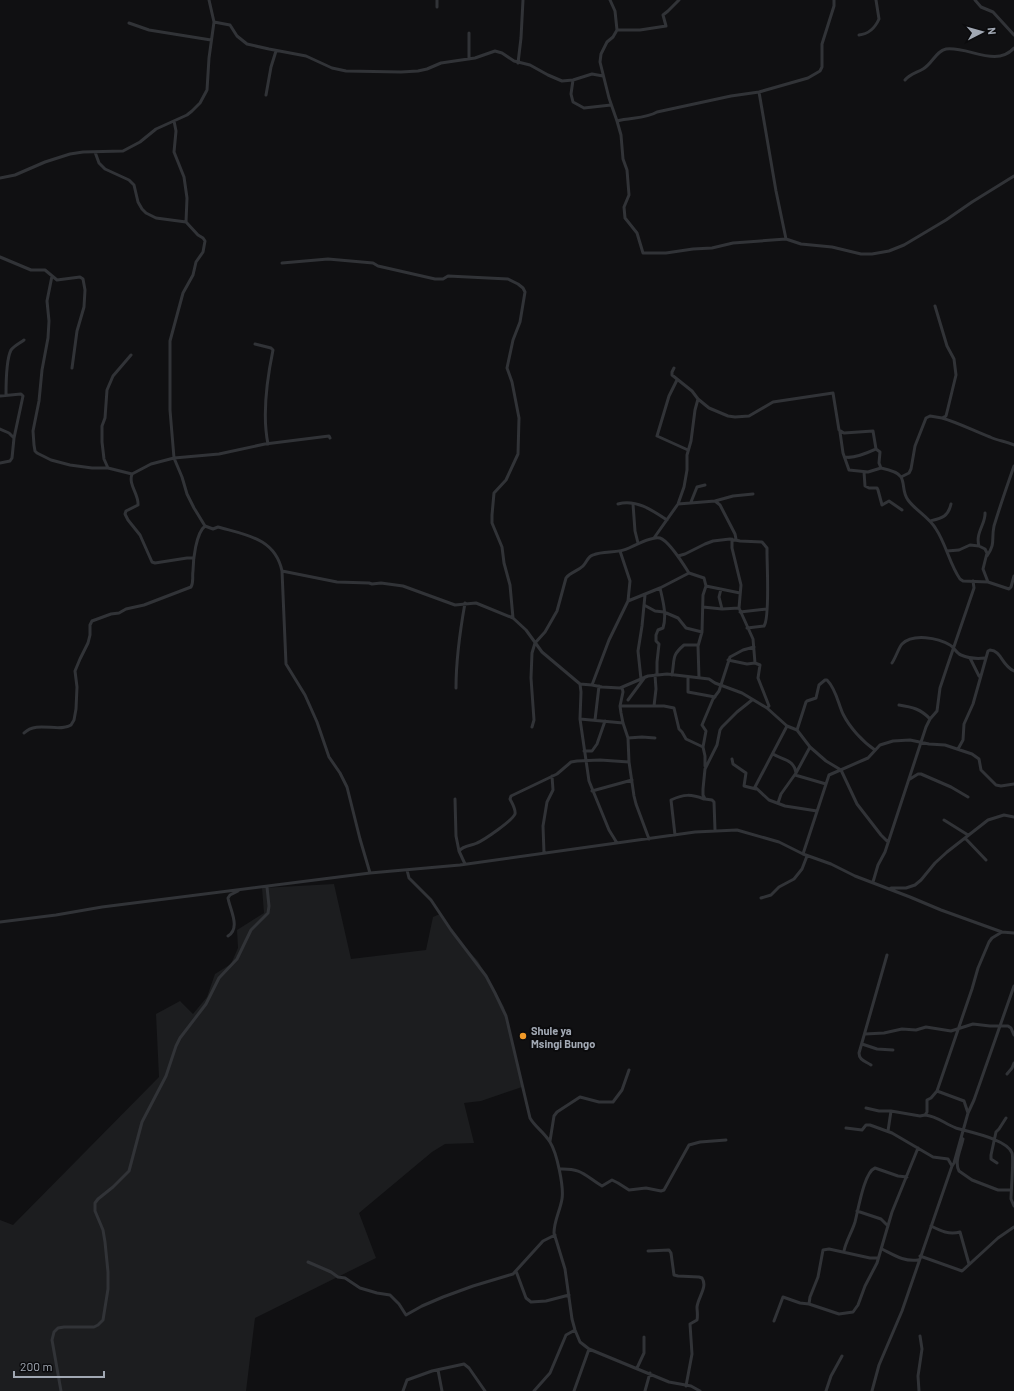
<svg xmlns="http://www.w3.org/2000/svg" width="1014" height="1391" font-family="Barlow,sans-serif">
	<style>
		.built { fill: #1c1d1f }
		.lines { fill: none; stroke-linecap: round; stroke-linejoin: round }
		.minor { stroke: #313337; stroke-width: 3 }
		.poi-dot { fill: #f29a28; stroke: #0b0b0d; stroke-width: 1.5 }
		.labels { text-anchor: middle; dominant-baseline: central; stroke-width: 4; stroke-linejoin: round; paint-order: stroke }
		.poi-label { font-size: 11px; font-weight: bold; fill: #a1a8b3; stroke: #0b0b0d; text-anchor: start }
	</style>
	<rect width="100%" height="100%" fill="#101012"/>
	<path class="built" d="M334 884 351 959 426 950 433 917 440 914 461 943 478 961 504 1007 522 1087 481 1101 464 1103 474 1143 445 1144 432 1152 359 1213 376 1258 255 1318 246 1391H0V1220L13 1225 159 1077 156 1014 180 1001 193 1014 207 997 215 974 231 964 238 948 237 930 264 913 262 888Z"/>
	<g class="lines">
		<path class="minor" d="M610 0 615 11 617 30 613 37 607 42 601 54 600 62 609 98 617 121 621 135 623 159 627 170 629 195 624 207 625 218 637 233 643 253H666L693 249 712 248 733 243 786 239 801 244 832 247 861 254H872L889 251 904 245 946 220 972 202 1014 176
			M975 0 981 7 993 12 1014 35
			M437 7V0
			M214 22 230 25 237 36 247 44 269 49 306 56 332 68 346 71 401 72 418 71 427 69 441 63 475 58 495 51 502 53 514 61 530 65 548 75 562 81 573 80 592 74 603 76
			M129 23 149 30 211 40
			M617 30H640L666 26 663 15 668 11 679 0
			M859 35C869 34 875 28 879 19L876 0
			M469 59V33
			M518 63 521 38 523 0
			M573 80 571 94 573 102 584 108 611 105
			M905 80C910 74 916 73 923 69 932 64 936 51 946 49 968 46 996 68 1014 48
			M759 92 776 191 786 239
			M266 95 271 67 276 51
			M174 121 176 131 174 152 184 177 187 198 186 222
			M617 121C631 117 645 119 657 112L731 96 759 92 808 78 820 71 822 67V44L834 6V0
			M95 152 99 163 105 169 129 180 134 185 138 202 142 209 146 213 156 218 186 222 198 235 203 238 205 241 203 252 196 262 193 275 183 293 170 341V410L174 458 182 477 187 494 194 508 205 526 213 529 218 527C246 535 275 538 282 571L286 664 305 695 317 722 329 757 340 773 347 787 360 839 370 873
			M0 178 15 175 45 162 70 154 83 152 123 151 140 142 156 129 187 115 192 111 200 103 207 90 209 58 214 22 209 0
			M0 257 31 270H45L57 280 80 277 83 279 85 290 84 307 77 331 72 368
			M282 263 328 259 373 263 378 266 435 279H443L448 276 508 279 518 284 523 288 525 292 520 322 513 340 507 368 512 382 519 418 518 454 506 480 494 493 492 515V523L502 547 504 563 510 585 513 618 526 630 542 652 580 684 581 692 580 719 589 781 609 830 617 843
			M52 276 47 301 49 321 48 338 42 370 39 401 33 431 34 445 35 451 37 453 51 460 70 465 92 468H108L132 474
			M255 344 271 348 273 350C267 379 262 415 268 444
			M674 368 672 372V375L692 391 698 399 709 408 728 416 735 417 749 416 773 402 833 393 839 430 844 433 873 431 876 449 880 452 879 463 881 468C886 469 898 472 901 477 905 484 902 492 908 500 916 511 929 517 936 529 946 544 950 565 960 579L963 581 988 582 1009 589 1011 587 1014 576
			M677 380 669 396 657 436 688 450
			M6 395C6 384 6 360 11 350 14 346 20 343 24 340
			M0 396 21 394 23 396 14 438
			M942 418C959 423 974 431 990 437 998 441 1006 441 1014 445
			M0 429 9 433 14 438 12 458 10 461 0 463
			M840 432 843 453 849 470 868 472 881 468
			M845 457C854 459 867 453 876 449
			M108 468 104 459 102 442V426L105 418 107 390 113 376 131 355
			M864 472 865 486 869 488H877L878 490 882 505 889 501 902 510
			M901 477 909 473 911 469 915 446 926 418 930 416 942 418 946 416 948 408 956 375 954 359 947 346 935 306
			M715 501 733 496 753 494
			M691 502 697 487 705 485
			M618 504C636 499 652 510 667 520
			M633 504 635 531 638 543
			M678 504 715 501 720 505 735 534 736 539
			M985 513C986 523 975 533 979 546L985 549 987 553 983 569 988 582
			M930 521C942 518 948 517 951 504
			M654 538 678 504 684 487 687 470V455L691 441 695 410 698 399
			M732 539V548L741 585 739 608 753 639 755 663
			M620 551 630 581 628 601
			M947 551 959 550 970 545 979 546
			M678 556 685 554 705 544 713 541 730 539 740 541 762 542 767 548V553C767 566 770 618 764 626L747 628
			M987 556C996 543 991 540 994 526 1000 506 1007 486 1014 466
			M194 558H187L155 563 152 562 140 535 128 520 125 514 126 511 138 505C139 494 128 485 132 474L151 464 174 458 219 454 265 444 329 436 330 438
			M282 571 337 582 369 583 372 584 381 583 403 586 455 605 476 603 513 618
			M706 586 740 593
			M721 589 719 597 722 609
			M644 605 655 611 664 612 678 618 686 628 702 632
			M703 607 722 609 739 608
			M740 612 767 609
			M970 658 979 676
			M728 660 747 664 755 663 760 665 758 678 769 706 767 708
			M892 663C896 657 899 647 902 644 913 633 938 638 950 645 954 647 956 653 961 655 968 658 977 659 985 658
			M657 675V662L659 644 656 641V635L658 630 663 628C667 615 663 601 660 588
			M672 675C675 659 671 656 684 645H698
			M688 677V692L715 697
			M641 679 638 651 642 626 645 595
			M580 684 592 685 602 687 620 688 648 676 667 674 709 679 715 683 742 693 767 708 787 726 797 730 810 747 826 761 841 770 857 804 881 835 888 842
			M592 685 609 640 628 601 660 588 689 573
			M622 687 623 692 620 706 621 713 623 723 628 738 629 762 634 796 636 804 649 839
			M456 688C456 660 460 631 465 603
			M628 700 645 677
			M899 705C912 707 921 709 930 719
			M620 706H664L674 708 679 729 682 732 686 739 703 747
			M654 706 656 689 655 675
			M580 719 623 723
			M595 720 599 686
			M787 726 755 787 769 800 785 806 817 811
			M532 727 534 720 531 678 532 653 535 643 545 632 557 611 566 578C570 572 578 571 583 566 587 562 588 556 593 555 604 550 618 554 629 548 635 545 654 536 660 538 669 541 684 565 689 573L704 578 706 586 703 595 702 632 698 646 699 678
			M797 730 806 702 807 701 816 698 819 685 825 680H827C836 689 838 703 843 714 850 728 863 742 875 750
			M24 733C37 720 59 733 71 725L74 720 76 709 77 687 75 671 80 659 88 643 90 635V625L92 621 111 614 119 613 126 609 144 605 191 587C194 582 192 577 193 571 193 560 196 533 205 526
			M628 738 642 737 655 738
			M958 749 963 740 964 724 973 704 988 651 990 650C1002 651 1001 665 1014 671
			M584 751H592L597 744 605 721
			M773 754C782 760 794 759 796 773L781 794 778 803
			M732 759 733 764 746 773 744 786 756 789
			M705 766V756L703 747 706 731 702 725 713 699 719 691 730 657 743 650 754 647
			M796 773 810 747
			M795 775 826 784
			M910 779 918 774H921L951 787 968 797
			M592 791 632 780
			M455 799 456 836 459 851 465 864
			M944 820 968 835
			M715 830 714 802 712 800 705 799 703 795V789L705 769 717 745 720 730 722 727 737 712 752 700
			M675 835 671 800C684 794 691 794 704 799
			M965 838 986 860
			M459 851C464 845 471 846 477 843 484 840 512 821 515 814 516 809 512 803 510 799L511 796 557 774 571 762 577 761 600 760 629 762
			M544 853 543 826 547 802 553 790 552 776
			M803 854 829 775 868 758 880 745 893 741 910 740 929 744 945 745 972 754 979 759 981 770 996 785 1001 786 1014 784
			M407 870 409 878 431 900 451 930 486 976 495 993 506 1016 530 1118C535 1127 544 1132 550 1142 557 1153 564 1187 562 1199 560 1211 554 1221 554 1233L565 1269 572 1319 575 1330 580 1342 589 1349 669 1382 691 1386 700 1391
			M873 882 878 865 885 852 926 727 930 719 937 711 940 688 947 667 974 588 973 581
			M891 888H906L915 885 921 880 935 863 947 852 988 820 1004 815 1014 817
			M761 898 771 895 779 887 794 879 802 869 807 856
			M0 922 56 915 102 907 370 873 460 865 695 832 737 830 779 842 803 854 831 864 855 876 910 897 941 910 1002 932 1014 933
			M228 936C241 928 230 910 228 898L230 895 238 891
			M865 1034 884 1033 902 1029 916 1030 926 1027 951 1031 973 1024 990 1026H1008L1011 1028 1014 1035
			M862 1044 877 1049 893 1050
			M871 1065C865 1061 859 1060 859 1053L887 955
			M1007 1074 1012 1068 1014 1063
			M937 1091 964 1101 968 1113
			M866 1108 879 1111H891L920 1116 925 1115 927 1112V1100L931 1098 937 1091 972 989 978 968 989 942 992 938 1002 932
			M925 1115C937 1116 945 1124 956 1128 969 1132 1007 1139 1012 1153 1014 1159 1011 1191 1011 1199L1014 1206
			M846 1128 862 1130 866 1125H870L892 1133 933 1157 948 1159 952 1166
			M888 1131 891 1111
			M963 1139C961 1149 954 1162 959 1171L972 1180 998 1190H1011
			M550 1141 554 1116 557 1112 580 1097 599 1102H613L622 1090 629 1070
			M997 1163 991 1159V1155L996 1132 999 1129 1006 1118
			M559 1169C582 1168 584 1175 602 1186L612 1180 618 1183 629 1190 646 1188 661 1191 664 1190 689 1145 700 1142 726 1140
			M857 1211 881 1219 888 1226
			M931 1226C941 1231 949 1235 960 1232L969 1264
			M882 1249C894 1255 904 1262 918 1260
			M648 1251 669 1250 671 1253 674 1275 678 1276 699 1277 702 1278C708 1287 698 1297 697 1307 697 1311 698 1315 697 1320L690 1324 692 1354 686 1386
			M844 1251C846 1241 852 1232 855 1222 858 1211 864 1172 875 1168L898 1176 907 1177
			M920 1256 962 1271 998 1238 1014 1227
			M308 1262 331 1272 338 1277 345 1278 360 1288 377 1293 390 1295 399 1304 406 1315 422 1306 443 1297 473 1286 513 1274 543 1241 555 1235
			M516 1271 526 1298 531 1302 546 1301 569 1295
			M809 1304 810 1297 818 1277 823 1250 829 1249 870 1258H878
			M774 1321 783 1297 800 1303 809 1304 839 1314 853 1312 858 1305 865 1286 877 1263 892 1212 918 1148
			M637 1368 644 1353V1337
			M438 1370 442 1391
			M61 1391 52 1340 54 1332 58 1328 64 1327H94L98 1325 103 1320 108 1289V1272L105 1242 103 1230 95 1211V1203L98 1199 113 1187 129 1171 142 1122 166 1076 176 1046 180 1038 206 1004 219 978 237 959 251 930 268 913 269 906 267 887
			M403 1391 407 1380 432 1371 464 1364 469 1368 485 1391
			M534 1391 550 1373 566 1335 575 1330
			M574 1391 589 1349
			M645 1391 650 1373
			M826 1391 831 1376 842 1356
			M872 1391 879 1365 902 1311 952 1166 954 1163 968 1113 974 1100 1014 986
			M919 1391 918 1376 922 1349 920 1336"/>
	</g>
	<circle class="poi-dot" cx="523" cy="1036" r="4"/>
	<g class="labels">
		<g class="poi-label">
			<text x="531" y="1030">Shule ya<tspan x="531" dy="13">Msingi Bungo</tspan></text>
		</g>
	</g>
	<g transform="translate(982 32) rotate(84)" stroke="#0b0b0d" stroke-width="3" paint-order="stroke">
	<path d="M0-3L7 15L0 10L-7 15Z" fill="#a1a8b3"/>
	<text y="-6" font-size="11" font-weight="bold" text-anchor="middle" fill="#a1a8b3">N</text>
	</g>
	<path d="M14 1371v6h90v-6" fill="none" stroke="#a1a8b3" stroke-width="2"/>
	<text x="20" y="1371" font-size="12" fill="#a1a8b3" stroke="#0b0b0d" stroke-width="3" paint-order="stroke">200 m</text>
</svg>
